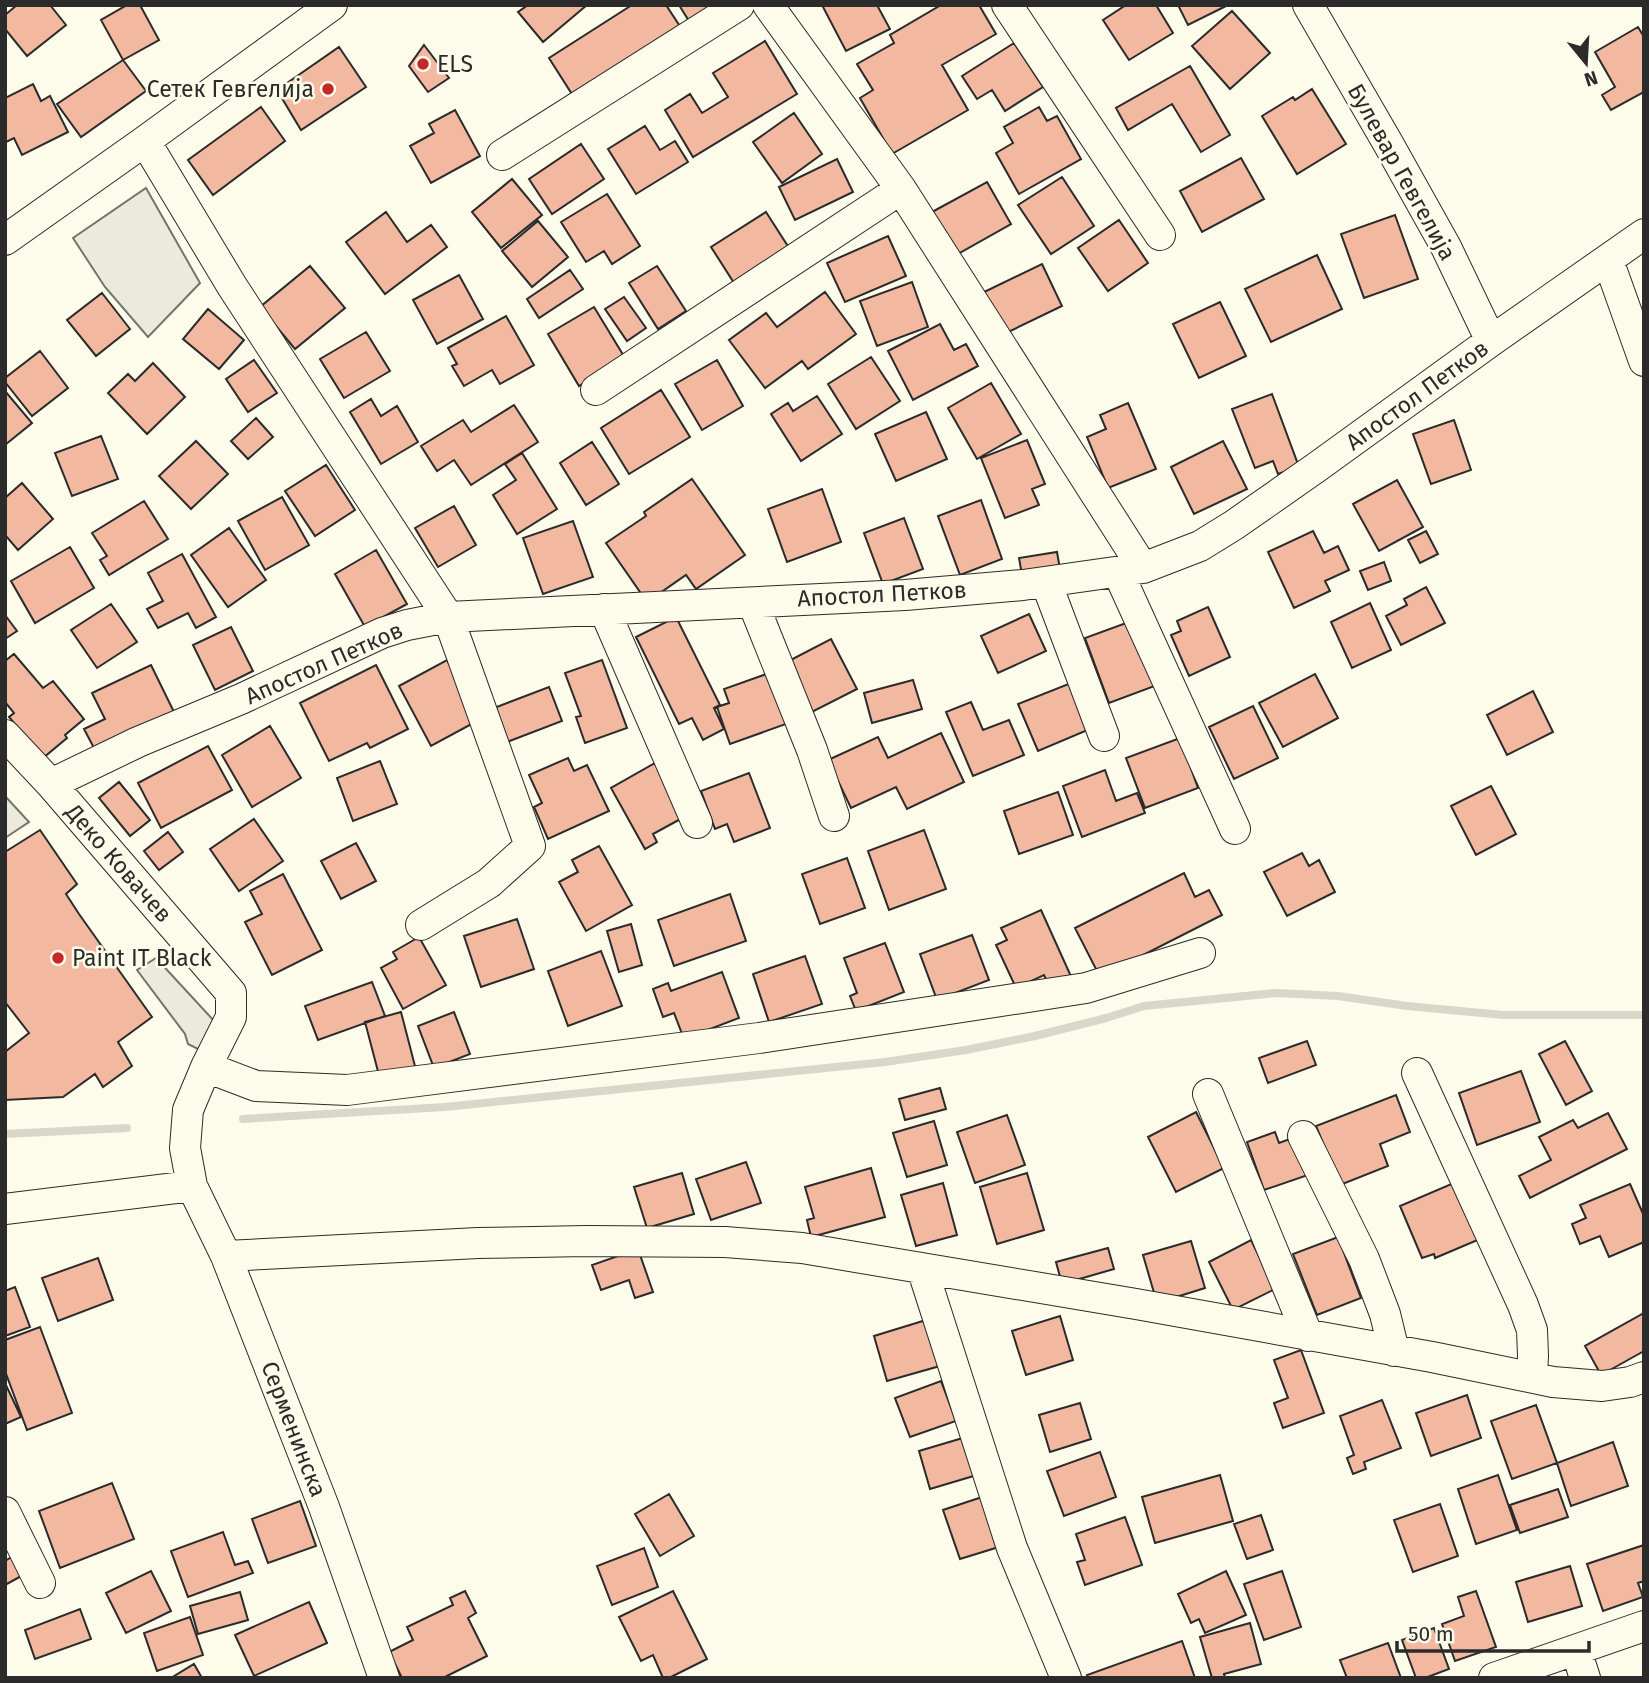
<svg xmlns="http://www.w3.org/2000/svg" width="1649" height="1683" font-family="'Fira Sans',sans-serif">
	<style>
		.parking { fill: #eceadb; stroke: #74746e; stroke-width: 2 }
		.lines { fill: none; stroke-linecap: round; stroke-linejoin: round }
		.stream { stroke: #d8d7c9; stroke-width: 8 }
		.building { fill: #f2b8a0; stroke: #2b2b2b; stroke-width: 2 }
		.minor-casing { stroke: #2b2b2b; stroke-width: 32 }
		.minor { stroke: #fdfbea; stroke-width: 30 }
		.poi-dot { fill: #c62828; stroke: #fdfbea; stroke-width: 2.5 }
		.labels { text-anchor: middle; dominant-baseline: central; stroke-width: 5; stroke-linejoin: round; paint-order: stroke }
		.poi-label { font-size: 23px; fill: #2b2b2b; stroke: #fdfbea; text-anchor: start }
		.street-label { font-size: 23px; fill: #2b2b2b; stroke: #fdfbea }
	</style>
	<rect width="100%" height="100%" fill="#fdfbea"/>
	<path class="parking" d="M146 188 200 283 148 337 105 287 73 238Z
		M5 796 29 822 5 838Z
		M156 958 216 1023 200 1050 188 1044 185 1034 137 970Z"/>
	<g class="lines">
		<path class="stream" d="M243 1119 445 1107 885 1062 966 1050 1035 1036 1106 1018 1144 1006 1276 993 1338 996 1407 1006 1503 1015H1644
			M5 1134 127 1128"/>
	</g>
	<path class="building" d="M17 5H50L66 25 27 56 5 29V15Z
		M127 5H140L159 40 123 60 101 20Z
		M523 5H587L543 42 518 12 525 7Z
		M632 5H666L685 34 577 102 549 58Z
		M679 5H714L689 21Z
		M822 5H877L890 29 846 51Z
		M941 5H979L996 34 942 65 968 110 892 154 860 98 873 90 857 64 894 43 890 35Z
		M1126 5H1156L1173 33 1129 60 1103 20Z
		M1178 5H1228L1188 25Z
		M1232 11 1270 53 1230 89 1192 46Z
		M1638 27 1644 37V92L1611 110 1602 95 1615 87 1595 52Z
		M765 41 797 94 693 157 665 110 690 94 702 113 728 97 713 73Z
		M1014 43 1043 87 1005 111 992 90 977 99 962 76Z
		M424 45 449 78 428 92 409 66Z
		M339 47 366 87 301 130 277 90Z
		M123 60 146 91 81 137 57 104Z
		M1190 66 1230 135 1201 152 1172 104 1128 130 1116 108Z
		M33 84 41 101 50 96 68 132 22 155 14 138 6 142 5 141V98Z
		M1312 89 1346 144 1297 174 1262 116 1293 97 1295 100Z
		M261 107 285 141 213 195 188 160Z
		M1039 107 1047 121 1057 116 1081 159 1019 194 996 153 1013 143 1004 127Z
		M455 110 480 156 431 183 410 146 434 133 429 124Z
		M794 113 822 154 782 183 753 142Z
		M645 126 660 150 675 141 688 162 636 194 608 149Z
		M581 144 604 179 552 214 529 179Z
		M1241 158 1264 199 1202 232 1180 191Z
		M837 159 853 192 795 220 779 187Z
		M1062 177 1094 226 1051 254 1018 205Z
		M512 179 542 215 501 248 472 212Z
		M987 182 1011 224 956 255 932 212Z
		M607 194 640 246 612 264 604 251 586 262 561 222Z
		M386 212 407 242 431 225 447 247 385 294 346 242Z
		M766 212 791 251 736 286 711 247Z
		M1395 215 1418 279 1364 298 1341 234Z
		M1119 220 1148 263 1108 291 1078 248Z
		M538 221 568 257 532 287 502 251Z
		M888 236 906 276 845 302 827 263Z
		M1317 255 1342 309 1271 342 1245 289Z
		M1042 264 1062 306 1002 335 982 293Z
		M310 266 345 308 295 349 260 307Z
		M657 266 686 311 658 329 629 283Z
		M570 270 583 289 539 318 527 299Z
		M459 275 483 319 437 344 413 300Z
		M912 282 928 327 877 346 860 301Z
		M825 292 856 334 808 369 802 361 765 388 729 340 766 313 777 327Z
		M102 293 130 329 96 356 67 320Z
		M624 297 646 328 627 341 605 309Z
		M1220 302 1246 356 1199 378 1173 324Z
		M594 307 625 358 579 386 548 334Z
		M208 309 244 340 219 369 183 339Z
		M506 316 534 365 500 384 492 370 464 386 452 366 457 364 448 348Z
		M940 324 954 350 966 344 978 366 913 400 888 351Z
		M366 332 390 371 344 398 320 359Z
		M40 351 68 388 32 416 5 382V378Z
		M871 357 900 401 856 429 828 384Z
		M254 360 277 393 248 412 226 379Z
		M717 360 743 406 702 430 675 384Z
		M153 363 185 397 147 434 108 393 128 374 135 381Z
		M991 383 1021 434 977 459 948 408Z
		M661 390 690 437 629 474 601 428Z
		M5 391 32 423 5 445Z
		M1272 394 1299 467 1278 474 1273 461 1255 468 1232 409Z
		M817 396 842 434 801 461 771 414 788 403 793 411Z
		M371 399 381 416 397 406 418 442 381 464 350 412Z
		M1128 403 1156 469 1108 488 1087 437 1106 429 1100 415Z
		M514 405 538 442 471 485 454 460 437 471 421 446 463 420 471 432Z
		M926 412 947 459 896 481 875 434Z
		M256 418 273 437 248 459 231 441Z
		M1454 420 1471 470 1431 484 1413 434Z
		M101 436 118 479 72 496 55 453Z
		M1027 440 1045 484 1032 489 1039 505 1005 518 981 458Z
		M196 441 228 474 191 509 159 476Z
		M1223 441 1247 489 1194 514 1171 467Z
		M592 442 619 484 586 505 560 463Z
		M522 453 557 509 517 534 493 495 516 480 505 464Z
		M326 465 355 510 315 536 285 491Z
		M692 479 745 555 696 589 686 575 647 602 606 543 646 516 644 512Z
		M1397 480 1423 527 1379 551 1353 504Z
		M22 483 53 519 18 550 5 535V498Z
		M822 489 841 542 787 562 768 509Z
		M282 497 309 545 265 570 238 521Z
		M981 500 1002 559 960 575 938 516Z
		M144 501 168 539 109 575 100 560 107 556 92 533Z
		M454 506 476 545 438 567 415 528Z
		M904 518 923 569 883 584 864 533Z
		M573 521 593 577 543 594 523 538Z
		M229 528 266 580 228 607 191 555Z
		M1313 531 1324 553 1338 546 1349 570 1325 581 1330 591 1294 608 1268 552Z
		M1426 531 1438 554 1420 563 1408 540Z
		M70 547 94 588 35 623 11 581Z
		M376 550 407 604 365 627 335 574Z
		M1057 552 1060 569 1022 575 1019 558Z
		M182 554 216 617 196 628 188 613 158 628 147 609 163 601 148 573Z
		M1384 562 1391 581 1368 590 1360 571Z
		M1426 587 1445 623 1401 645 1386 616 1407 605 1404 599Z
		M1370 603 1391 650 1352 668 1331 622Z
		M111 604 137 642 97 668 71 630Z
		M1208 607 1230 657 1189 676 1171 635 1181 631 1177 621Z
		M1029 614 1046 651 998 673 981 636Z
		M5 615 17 631 5 639Z
		M676 617 720 705 714 708 724 729 703 740 692 718 679 724 636 637Z
		M1137 619 1160 684 1109 703 1085 638Z
		M231 627 253 671 215 690 193 645Z
		M831 639 857 689 806 715 781 665Z
		M14 654 43 688 53 681 84 719 65 735 67 738 43 758 9 717 14 713 5 702V661Z
		M447 660 479 720 431 746 399 686Z
		M602 660 627 728 585 743 576 717 581 716 565 673Z
		M151 665 174 712 95 750 84 729 105 719 92 693Z
		M376 665 408 729 370 748 367 743 329 761 300 703Z
		M778 670 797 720 730 744 717 707 729 703 724 689Z
		M1315 674 1338 718 1283 747 1259 703Z
		M913 680 922 709 872 723 864 693Z
		M1071 683 1090 729 1038 751 1018 704Z
		M549 687 562 721 507 742 494 708Z
		M1533 691 1553 732 1507 755 1487 715Z
		M971 702 983 730 1009 720 1024 755 973 776 946 712Z
		M1253 706 1278 758 1234 779 1209 727Z
		M270 726 301 778 252 807 222 755Z
		M941 733 964 782 907 809 896 787 851 808 828 760 878 737 888 758Z
		M1180 738 1198 788 1145 808 1126 758Z
		M208 746 232 790 161 828 138 783Z
		M568 758 574 771 587 765 609 811 548 839 534 807 542 803 529 775Z
		M380 761 397 804 353 821 337 778Z
		M655 763 686 816 653 834 657 842 645 849 611 788Z
		M1105 770 1116 801 1137 793 1145 813 1082 837 1063 786Z
		M749 773 770 828 734 842 727 824 715 829 701 791Z
		M119 782 150 820 130 836 99 798Z
		M1491 786 1516 834 1476 855 1451 806Z
		M1058 792 1073 835 1019 854 1004 811Z
		M254 819 283 861 239 891 210 849Z
		M40 830 77 884 66 894 79 914 152 1017 118 1042 132 1066 103 1087 95 1074 63 1097 5 1100V1052L29 1033 5 1002V852Z
		M924 830 946 889 889 910 868 851Z
		M168 832 183 852 159 870 144 851Z
		M356 843 376 881 341 899 321 861Z
		M599 846 632 905 586 931 559 882 578 872 572 860Z
		M1302 853 1309 866 1319 860 1335 892 1287 916 1264 872Z
		M847 858 865 908 820 924 802 874Z
		M1184 873 1195 897 1209 890 1222 915 1100 977 1075 928Z
		M283 874 322 950 272 975 245 922 262 914 250 891Z
		M730 894 746 941 674 966 658 920Z
		M1041 910 1074 983 1052 993 1044 975 1016 988 996 945 1007 940 1001 928Z
		M517 919 534 969 481 987 464 936Z
		M631 924 642 965 619 972 607 931Z
		M972 935 989 980 937 1000 920 954Z
		M419 937 446 985 403 1009 381 968 397 959 393 952Z
		M885 943 904 992 856 1011 850 996 857 993 844 958Z
		M601 951 622 1006 568 1026 548 971Z
		M805 956 822 1004 769 1022 753 974Z
		M722 972 739 1018 684 1039 674 1013 663 1017 653 989 668 983 671 991Z
		M372 982 385 1016 318 1040 305 1006Z
		M401 1012 416 1070 380 1079 365 1022Z
		M454 1012 470 1054 434 1068 418 1026Z
		M1307 1041 1316 1065 1268 1083 1259 1058Z
		M1565 1041 1592 1091 1566 1105 1539 1054Z
		M1521 1071 1540 1122 1477 1145 1459 1093Z
		M940 1088 946 1109 905 1120 899 1099Z
		M1396 1095 1410 1132 1380 1144 1388 1166 1340 1185 1316 1126Z
		M1196 1112 1224 1168 1176 1192 1148 1137Z
		M1608 1113 1627 1149 1530 1198 1519 1176 1551 1160 1539 1137 1573 1120 1578 1128Z
		M1007 1115 1025 1165 975 1183 957 1132Z
		M934 1121 947 1165 907 1177 893 1133Z
		M1275 1132 1279 1143 1298 1136 1311 1174 1264 1190 1247 1142Z
		M746 1162 761 1203 711 1220 696 1179Z
		M871 1168 885 1217 811 1237 807 1220 814 1218 805 1187Z
		M682 1173 694 1214 647 1228 634 1187Z
		M1027 1173 1044 1230 997 1244 980 1187Z
		M1456 1182 1480 1239 1435 1258 1434 1254 1422 1258 1400 1206Z
		M943 1183 957 1235 916 1246 901 1195Z
		M1630 1184 1644 1216V1242L1609 1257 1600 1236 1580 1244 1572 1224 1586 1218 1580 1205Z
		M1338 1237 1361 1298 1317 1315 1293 1254Z
		M1251 1240 1275 1289 1233 1310 1209 1262Z
		M1191 1241 1205 1288 1157 1303 1143 1255Z
		M1108 1248 1114 1269 1062 1284 1056 1262Z
		M638 1249 653 1292 635 1298 629 1280 601 1290 592 1265Z
		M98 1258 113 1300 58 1321 42 1278Z
		M15 1287 30 1327 5 1336V1291Z
		M1644 1313V1351L1601 1375 1585 1346Z
		M1060 1316 1073 1360 1026 1375 1012 1331Z
		M926 1320 940 1366 887 1381 874 1336Z
		M40 1327 72 1413 27 1430 5 1371V1340Z
		M1301 1350 1324 1413 1283 1428 1274 1403 1288 1398 1274 1360Z
		M941 1381 956 1421 910 1437 895 1398Z
		M5 1383 21 1417 5 1424Z
		M1467 1395 1481 1438 1431 1456 1416 1413Z
		M1382 1400 1401 1448 1364 1462 1366 1469 1353 1474 1347 1458 1354 1455 1340 1416Z
		M1080 1403 1091 1439 1050 1452 1039 1415Z
		M1536 1405 1557 1463 1512 1479 1491 1421Z
		M966 1437 977 1475 930 1489 919 1451Z
		M1613 1442 1628 1486 1571 1506 1557 1463Z
		M1100 1452 1116 1497 1064 1516 1047 1471Z
		M1220 1475 1233 1521 1155 1543 1142 1497Z
		M1498 1475 1517 1530 1476 1544 1458 1489Z
		M112 1483 134 1539 60 1568 39 1511Z
		M1558 1489 1568 1517 1520 1533 1510 1505Z
		M669 1494 694 1536 660 1556 635 1514Z
		M985 1496 1002 1546 960 1559 943 1510Z
		M300 1501 316 1546 268 1563 252 1519Z
		M1440 1504 1458 1556 1413 1572 1394 1520Z
		M1261 1515 1273 1550 1247 1559 1234 1524Z
		M1125 1517 1142 1565 1085 1585 1077 1562 1085 1560 1076 1534Z
		M223 1532 235 1565 248 1561 253 1573 188 1597 171 1551Z
		M1644 1545V1581L1638 1583 1643 1597 1603 1611 1587 1564Z
		M644 1548 658 1587 612 1605 597 1566Z
		M15 1555 25 1574 5 1585V1561Z
		M1570 1566 1582 1606 1528 1622 1516 1582Z
		M151 1571 171 1611 126 1633 106 1593Z
		M1226 1571 1246 1615 1205 1633 1199 1619 1191 1623 1178 1594Z
		M1282 1571 1301 1627 1264 1640 1244 1584Z
		M465 1591 476 1613 468 1618 487 1656 443 1678H402L389 1652 413 1640 407 1627 453 1605 450 1598Z
		M673 1591 707 1659 669 1678H663L653 1655 641 1661 619 1617Z
		M1476 1591 1496 1647 1455 1661 1442 1624 1464 1616 1458 1597Z
		M240 1592 248 1620 198 1634 190 1606Z
		M309 1602 327 1643 254 1676 235 1635Z
		M80 1609 91 1639 35 1659 25 1630Z
		M190 1617 203 1655 157 1671 144 1633Z
		M1250 1623 1261 1664 1224 1674 1225 1678H1212L1200 1637Z
		M1434 1628 1449 1669 1425 1678H1416L1402 1640Z
		M1182 1641 1195 1678H1088L1087 1675Z
		M1388 1643 1401 1678H1347L1340 1660Z
		M194 1664 202 1678H171Z"/>
	<g class="lines">
		<defs>
			<path id="minor" d="M768 5 901 189 1143 568
				M1007 5 1160 235
				M1308 5 1389 145 1446 247 1491 341
				M145 141 232 286 448 617 530 846 489 883 421 925
				M502 155 739 5
				M5 240 145 141 332 5
				M1608 260 1644 361
				M596 390 901 189
				M1118 572 1235 829
				M1046 582 1104 736
				M753 603 812 750 834 816
				M604 609 697 823
				M5 735 51 784 231 993V1017L206 1067 188 1110 185 1148 192 1186 226 1256 324 1507 384 1678
				M51 784 138 742 241 699 382 633 407 625 448 617 905 595 1023 585 1143 568 1200 546 1234 525 1317 467 1491 341 1644 234
				M206 1067 256 1086 347 1090 759 1038 1086 988 1200 953
				M1417 1073 1523 1305 1532 1330 1533 1356 1532 1376
				M1208 1094 1308 1336
				M1303 1136 1364 1259 1385 1314 1394 1351
				M5 1209 192 1186
				M226 1256 478 1243 586 1241 725 1242 802 1248 1136 1304 1432 1357 1553 1382 1602 1386 1630 1382 1644 1377
				M922 1268 1012 1548 1066 1678
				M5 1512 40 1583
				M1576 1650 1585 1678
				M1494 1678 1644 1626"/>
		</defs>
		<use href="#minor" class="minor-casing"/>
		<use href="#minor" class="minor"/>
	</g>
	<g class="poi-dot">
		<circle cx="423" cy="64" r="7"/>
		<circle cx="328" cy="89" r="7"/>
		<circle cx="58" cy="958" r="7"/>
	</g>
	<g class="labels">
		<g class="poi-label">
			<text x="437" y="64">ELS</text>
			<text x="314" y="89" text-anchor="end">Сетек Гевгелија</text>
			<text x="72" y="958">Paint IT Black</text>
		</g>
		<g class="street-label">
			<text transform="translate(1402 172) rotate(61)">Булевар Гевгелија</text>
			<text transform="translate(1417 395) rotate(-36)">Апостол Петков</text>
			<text transform="translate(882 594) rotate(-3)">Апостол Петков</text>
			<text transform="translate(324 663) rotate(-24)">Апостол Петков</text>
			<text transform="translate(119 863) rotate(49)">Деко Ковачев</text>
			<text transform="translate(294 1429) rotate(69)">Серменинска</text>
		</g>
	</g>
	<rect width="1649" height="1683" fill="none" stroke="#2b2b2b" stroke-width="14"/>
	<g transform="translate(1586 63) rotate(162)" stroke="#fdfbea" stroke-width="5" paint-order="stroke">
	<path d="M0-5L12 26L0 18L-12 26Z" fill="#2b2b2b"/>
	<text y="-10" font-size="19" font-weight="bold" text-anchor="middle" fill="#2b2b2b">N</text>
	</g>
	<path d="M1397 1641v10h192v-10" fill="none" stroke="#2b2b2b" stroke-width="3.5"/>
	<text x="1408" y="1641" font-size="21" fill="#2b2b2b" stroke="#fdfbea" stroke-width="5" paint-order="stroke">50 m</text>
</svg>
